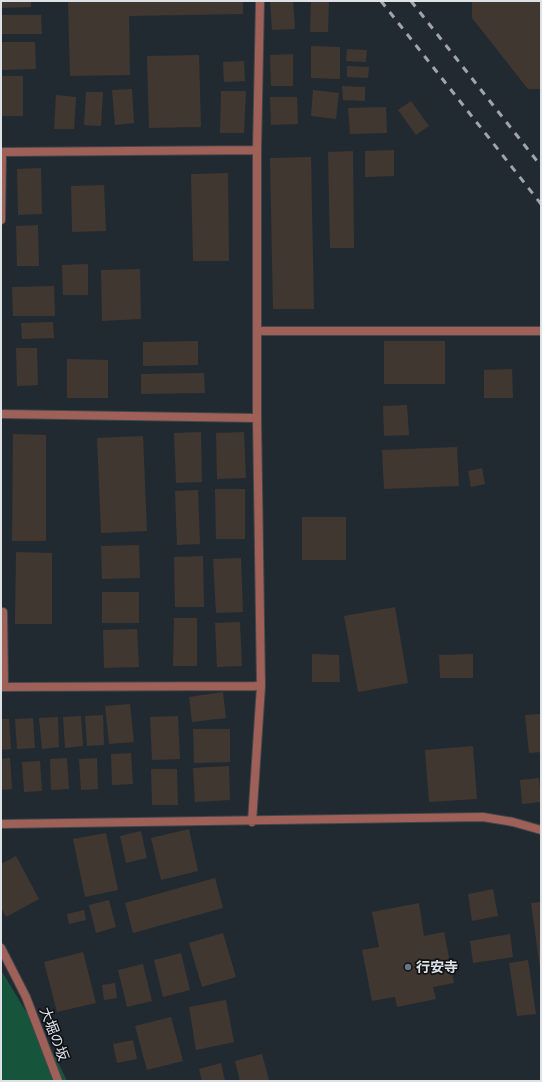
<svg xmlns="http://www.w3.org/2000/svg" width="542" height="1082" font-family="Spectral,'Noto Sans JP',serif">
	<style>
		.green { fill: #16553b }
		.building { fill: #403731 }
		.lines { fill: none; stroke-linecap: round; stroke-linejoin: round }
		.service-casing { stroke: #40474e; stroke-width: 10 }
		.minor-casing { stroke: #40474e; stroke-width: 10 }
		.service { stroke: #9f6057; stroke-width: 8 }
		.minor { stroke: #9f6057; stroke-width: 8 }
		.rail { stroke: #9fa5aa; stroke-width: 3; stroke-dasharray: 7 7; stroke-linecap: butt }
		.worship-dot { fill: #6b7280; stroke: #0f1215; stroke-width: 1.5 }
		.labels { text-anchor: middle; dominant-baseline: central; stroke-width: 3.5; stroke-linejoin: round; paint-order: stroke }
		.poi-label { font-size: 14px; font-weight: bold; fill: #dee2e7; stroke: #0f1215; text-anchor: start }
		.street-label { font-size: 14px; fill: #dee2e7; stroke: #0f1215 }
	</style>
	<rect width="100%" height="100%" fill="#222a31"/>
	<path class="green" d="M1 970 25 1010 42 1030 67 1081H1Z"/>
	<path class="building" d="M1 1H31V7L1 8Z
		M68 1H243V14L129 16 130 75 70 76Z
		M270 1H293L295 29 272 30Z
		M311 1H329L328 32H310Z
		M472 1H541V89H528L472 18Z
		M1 15H41L42 34H1Z
		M1 42H35L36 69 1 70Z
		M311 46 340 47V79L311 78Z
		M347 49 367 50 366 62 346 61Z
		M293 54V86H271L270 55Z
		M199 55 201 127 149 128 147 56Z
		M244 61 245 81 224 82 223 62Z
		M347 66 369 67 368 78 347 77Z
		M1 76H23V116H1Z
		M342 86 365 87V101L343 100Z
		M132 89 134 123 115 125 112 90Z
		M313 90 339 93 336 119 311 116Z
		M221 91H246L244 133H220Z
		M86 92H103L101 126 84 125Z
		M56 95 76 97 74 129H54Z
		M270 97H297L298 124 271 125Z
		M411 101 429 126 416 135 398 110Z
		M386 107 387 133 350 134 348 108Z
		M394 150V176L365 177V151Z
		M353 151 354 248H330L328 152Z
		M311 157 314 309H273L270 158Z
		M41 168 42 214 18 215 17 169Z
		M228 173 229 261H193L191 174Z
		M104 185 106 231 72 232 71 186Z
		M38 225 39 266H17L16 226Z
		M88 264V295H63L62 265Z
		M140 269 141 319 102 321 101 270Z
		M54 286 55 316H13L12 287Z
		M53 322 54 338 22 339 21 323Z
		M198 341V365L143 366V342Z
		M384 341H445V384H384Z
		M16 348H37L38 385 17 386Z
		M67 359 108 360V398H67Z
		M512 369 513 398H484V370Z
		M204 373 205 393 141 394V374Z
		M407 405 409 435 384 436 383 406Z
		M201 432 202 482 176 483 174 433Z
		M244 432 246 478 217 479 216 433Z
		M13 434 46 435V541H12Z
		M143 436 147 531 101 533 97 438Z
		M457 447 459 486 384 489 382 450Z
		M482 468 485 484 471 487 468 471Z
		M215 489H245V539H216Z
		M198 490 200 544 177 545 175 491Z
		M302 517H346V560H302Z
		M139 545 140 578 102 579 101 546Z
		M16 552 52 553V624H15Z
		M203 556 204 607H175L174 557Z
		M241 558 243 612 216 613 213 559Z
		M102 592H139V623H102Z
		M395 607 408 683 358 692 344 616Z
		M174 618H197V666H173Z
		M240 622 242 666 217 667 215 623Z
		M137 629 139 667 104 668 103 630Z
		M312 654 339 655 340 682H312Z
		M473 654V678H440L439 655Z
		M223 692 226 718 192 722 189 697Z
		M130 704 134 742 109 744 105 706Z
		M541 714V752L529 753 525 715Z
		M103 715 104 745 87 746 85 716Z
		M81 716 83 746 65 748 63 717Z
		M178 716 180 759 152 760 150 717Z
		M58 717 59 747 42 749 39 718Z
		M33 718 35 748 17 749 15 719Z
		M1 719H9L11 749 1 750Z
		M193 729H230V762L194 763Z
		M473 746 477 799 429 802 425 750Z
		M131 753 133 784 112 785 111 754Z
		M10 758 12 789 1 790V759Z
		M67 758 69 789 51 790 50 759Z
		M97 758 98 789 81 790 79 759Z
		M40 761 42 791 24 792 22 762Z
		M229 766 230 800 195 802 193 768Z
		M151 769H177L178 805H152Z
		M539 778 541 802 522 804 520 780Z
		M189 829 198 871 161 880 151 838Z
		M141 831 147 858 126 863 120 836Z
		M106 833 118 890 85 897 73 839Z
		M16 856 39 899 6 917 1 908V864Z
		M215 878 223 908 133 933 125 903Z
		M493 889 498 916 472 921 468 894Z
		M109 900 116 927 96 933 89 905Z
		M541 902V968H540L531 903Z
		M419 903 424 936 444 932 454 983 433 987 436 999 397 1007 395 997 372 1001 362 950 379 947 372 912Z
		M84 910 86 920 69 924 67 914Z
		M223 933 236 977 202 987 189 943Z
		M510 934 513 957 473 963 470 941Z
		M83 952 96 1003 57 1012 44 962Z
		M181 953 190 990 163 997 154 960Z
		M528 960 536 1014 517 1016 509 963Z
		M143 964 152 1001 127 1007 118 970Z
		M115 983 117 998 104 1000 102 985Z
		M226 1000 234 1042 196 1050 189 1007Z
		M171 1017 183 1061 147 1070 135 1026Z
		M133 1040 137 1059 117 1063 113 1044Z
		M262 1054 269 1080 240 1081 235 1061Z
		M221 1063 225 1081H202L199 1069Z"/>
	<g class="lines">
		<defs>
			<path id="service" d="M3 612 4 687"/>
			<path id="minor" d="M1 152 257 150
				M1 220 2 152
				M258 331H541
				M1 414 257 418
				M1 687 261 686
				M252 822 261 686 257 418V150L260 1
				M1 824 483 817 513 822 541 830
				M1 948 26 997 58 1081"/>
		</defs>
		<use href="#service" class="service-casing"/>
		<use href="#minor" class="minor-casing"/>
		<use href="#service" class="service"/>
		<use href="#minor" class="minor"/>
		<path class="rail" d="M381 1 541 204
			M411 1 541 166"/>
	</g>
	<circle class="worship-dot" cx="408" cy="967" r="4"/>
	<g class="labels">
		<g class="poi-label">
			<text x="416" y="967">行安寺</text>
		</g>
		<g class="street-label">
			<text transform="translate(54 1034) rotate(69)">大堀の坂</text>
		</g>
	</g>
	<rect width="542" height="1082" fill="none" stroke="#dee2e7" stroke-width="4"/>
</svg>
